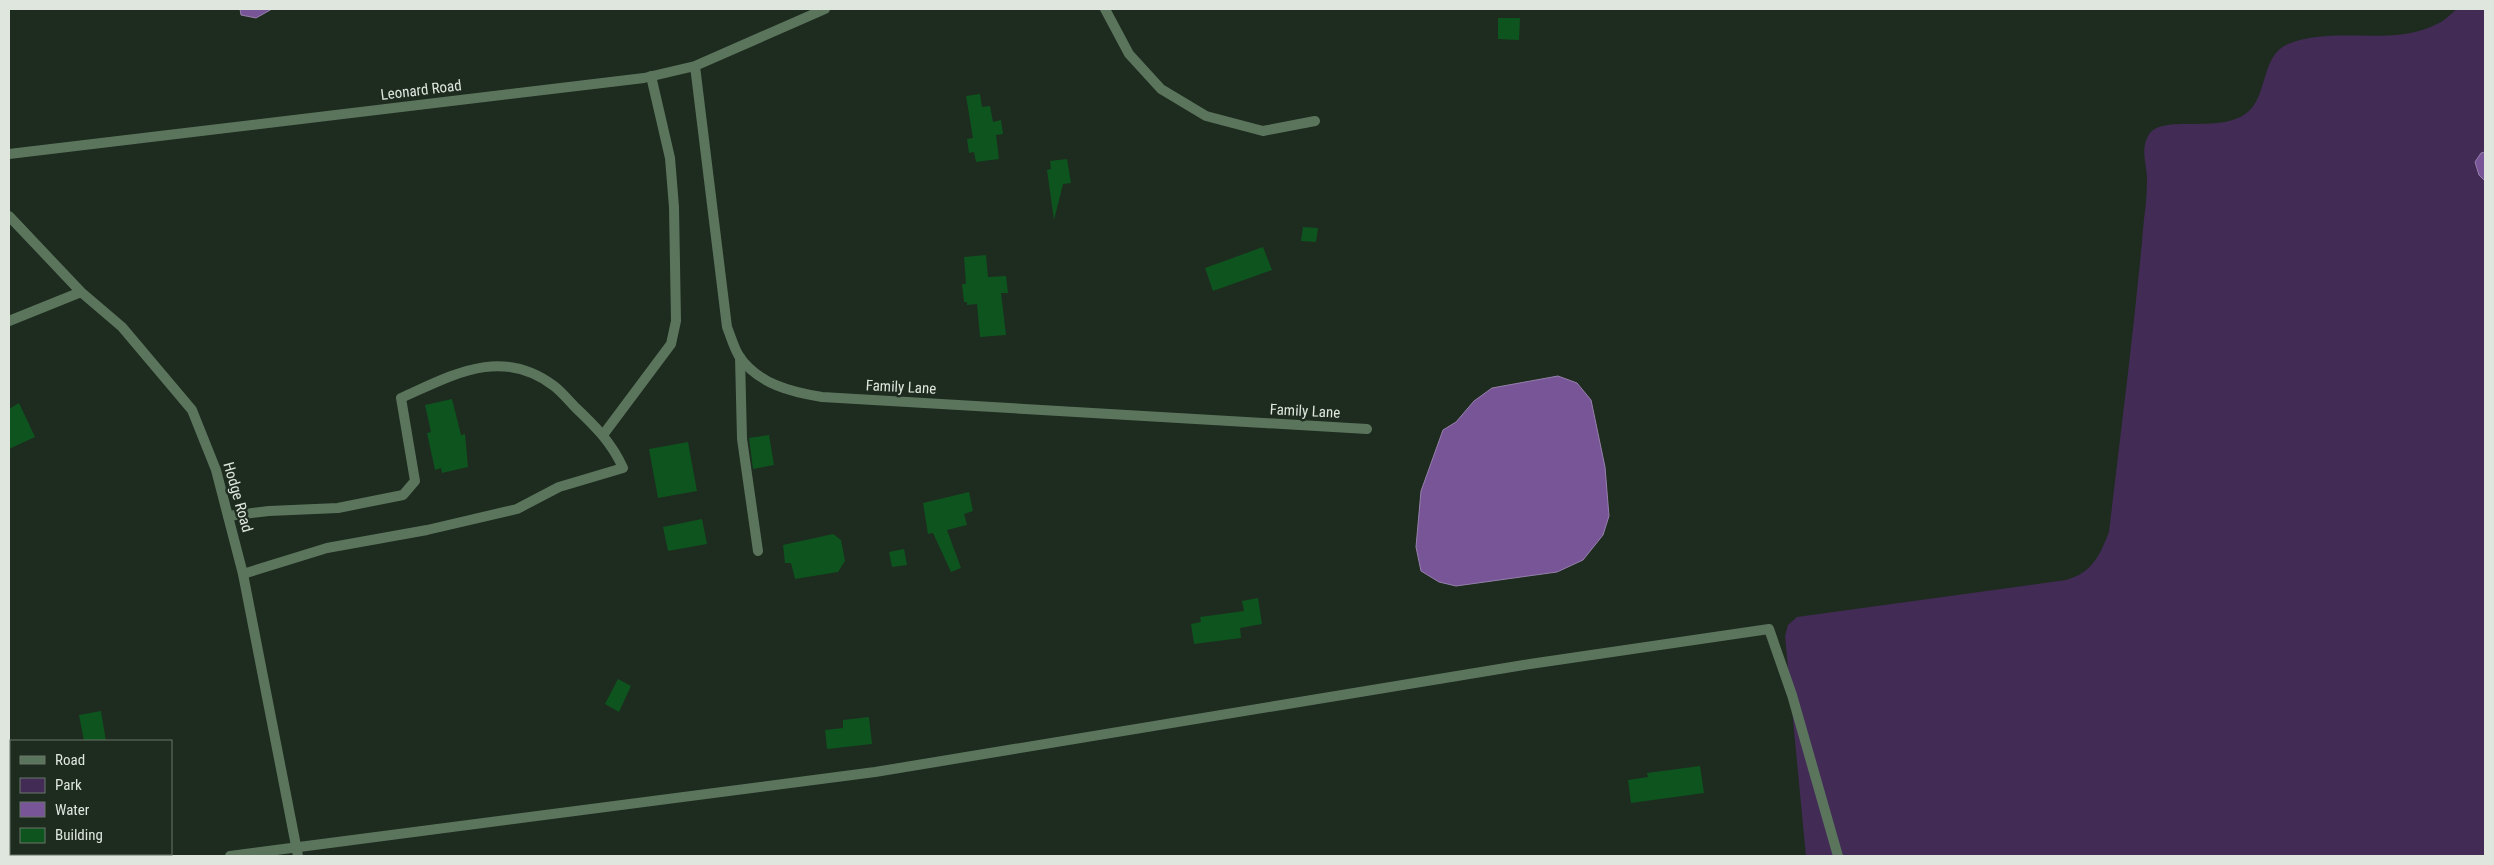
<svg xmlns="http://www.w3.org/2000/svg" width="2494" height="865" font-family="'Roboto Condensed',sans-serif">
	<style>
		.green { fill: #422c56 }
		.water { fill: #775597; stroke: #9680ac }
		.building { fill: #0e541f }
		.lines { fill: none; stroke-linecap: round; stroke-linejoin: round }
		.lane { stroke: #5b755d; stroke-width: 10 }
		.street { stroke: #5b755d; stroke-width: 10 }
		.labels { text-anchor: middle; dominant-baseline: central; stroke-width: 5; stroke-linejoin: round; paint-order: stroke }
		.street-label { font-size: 15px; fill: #dee6de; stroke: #1e2b1f }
	</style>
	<rect width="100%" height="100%" fill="#1e2b1f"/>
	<path class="green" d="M2457 9H2485V152L2481 153 2479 175 2485 181V856H1806L1785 636 1788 625 1797 617 2066 580C2092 573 2100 555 2109 532 2121 428 2135 324 2144 219 2146 206 2147 191 2147 177 2146 162 2140 147 2150 133 2166 114 2223 135 2249 111 2268 93 2261 56 2288 44 2335 25 2394 48 2439 23 2446 20 2451 13 2457 9Z"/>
	<path class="water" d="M240 9H272L256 18 241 15Z
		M2485 152V181L2479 175 2475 162 2481 153Z
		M1558 376 1577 383 1591 400 1605 467 1609 516 1603 535 1583 560 1557 572 1456 586 1439 582 1421 571 1416 547 1421 491 1443 430 1456 422 1474 401 1492 388Z"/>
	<path class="building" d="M1498 18H1520L1519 40 1498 39Z
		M980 94 982 107 990 106 993 122 1001 120 1003 134 996 135 999 159 976 162 974 152 969 153 967 139 973 138 966 96Z
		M1067 159 1071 183 1063 184 1054 220 1047 170 1051 169 1050 161Z
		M1303 227 1318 228 1316 242 1301 241Z
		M1263 247 1272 270 1213 291 1205 268Z
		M986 255 988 277 1006 276 1008 293H1001L1006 335 980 337 977 304 967 305V302H964L962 284H966L964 257Z
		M452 399 461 435 465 434 468 467 442 473 441 468 435 470 427 433 431 432 425 405Z
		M19 403 35 437 9 449V409Z
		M769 435 774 465 753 469 749 438Z
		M688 442 697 491 658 498 649 449Z
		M969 492 973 511 964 514 967 525 947 530 961 568 951 572 933 533 928 534 923 503Z
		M702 519 707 544 668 551 663 527Z
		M833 534 841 540 845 561 838 572 795 579 791 563H785L783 545Z
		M904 549 907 565 892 567 889 552Z
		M1258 598 1262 624 1240 628 1241 638 1194 644 1191 624 1201 622 1200 617 1244 611 1242 601Z
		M618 679 631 686 619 712 605 704Z
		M101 711 106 741H84L79 715Z
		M869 717 872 744 827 749 825 730 843 728V720Z
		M1700 766 1704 793 1631 803 1628 780 1648 777 1647 773Z"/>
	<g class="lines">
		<path class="lane" d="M740 357 742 439 758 551
			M603 435 671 344 676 321 674 207 670 158 651 76
			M228 516 269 511 338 508 403 495 415 481 401 398C453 375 501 346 554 386 562 392 569 401 576 408 595 426 612 443 623 468L559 487 517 509 427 530 327 548 243 574
			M230 856 875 772 1530 664 1769 629 1792 695 1838 856"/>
		<path class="street" d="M1105 9 1129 54 1161 89 1206 116 1263 131 1315 121
			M695 66 727 327C731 337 734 348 739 356 758 384 791 392 822 397L1367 429
			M9 154 644 78 695 66 825 9
			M9 216 81 292 122 327 192 410 216 470 243 574 298 856
			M9 321 81 292"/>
	</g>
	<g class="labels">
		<g class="street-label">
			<text transform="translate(421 90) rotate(-7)">Leonard Road</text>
			<text transform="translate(901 387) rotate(3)">Family Lane</text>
			<text transform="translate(1305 411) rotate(3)">Family Lane</text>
			<text transform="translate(238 497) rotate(74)">Hodge Road</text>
		</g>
	</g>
	<rect width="2494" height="865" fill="none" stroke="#dee6de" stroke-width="20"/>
	<rect x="10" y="740" width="162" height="115" fill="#1e2b1f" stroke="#6b766b"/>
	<rect x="20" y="756" width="25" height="8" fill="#5b755d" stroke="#6b766b"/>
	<text x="55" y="765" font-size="15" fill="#dee6de">Road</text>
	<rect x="20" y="778" width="25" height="15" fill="#422c56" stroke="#6b766b"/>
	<text x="55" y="790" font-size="15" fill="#dee6de">Park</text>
	<rect x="20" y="802" width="25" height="15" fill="#775597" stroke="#6b766b"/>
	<text x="55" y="815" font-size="15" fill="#dee6de">Water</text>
	<rect x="20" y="828" width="25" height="15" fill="#0e541f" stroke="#6b766b"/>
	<text x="55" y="840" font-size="15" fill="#dee6de">Building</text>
</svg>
